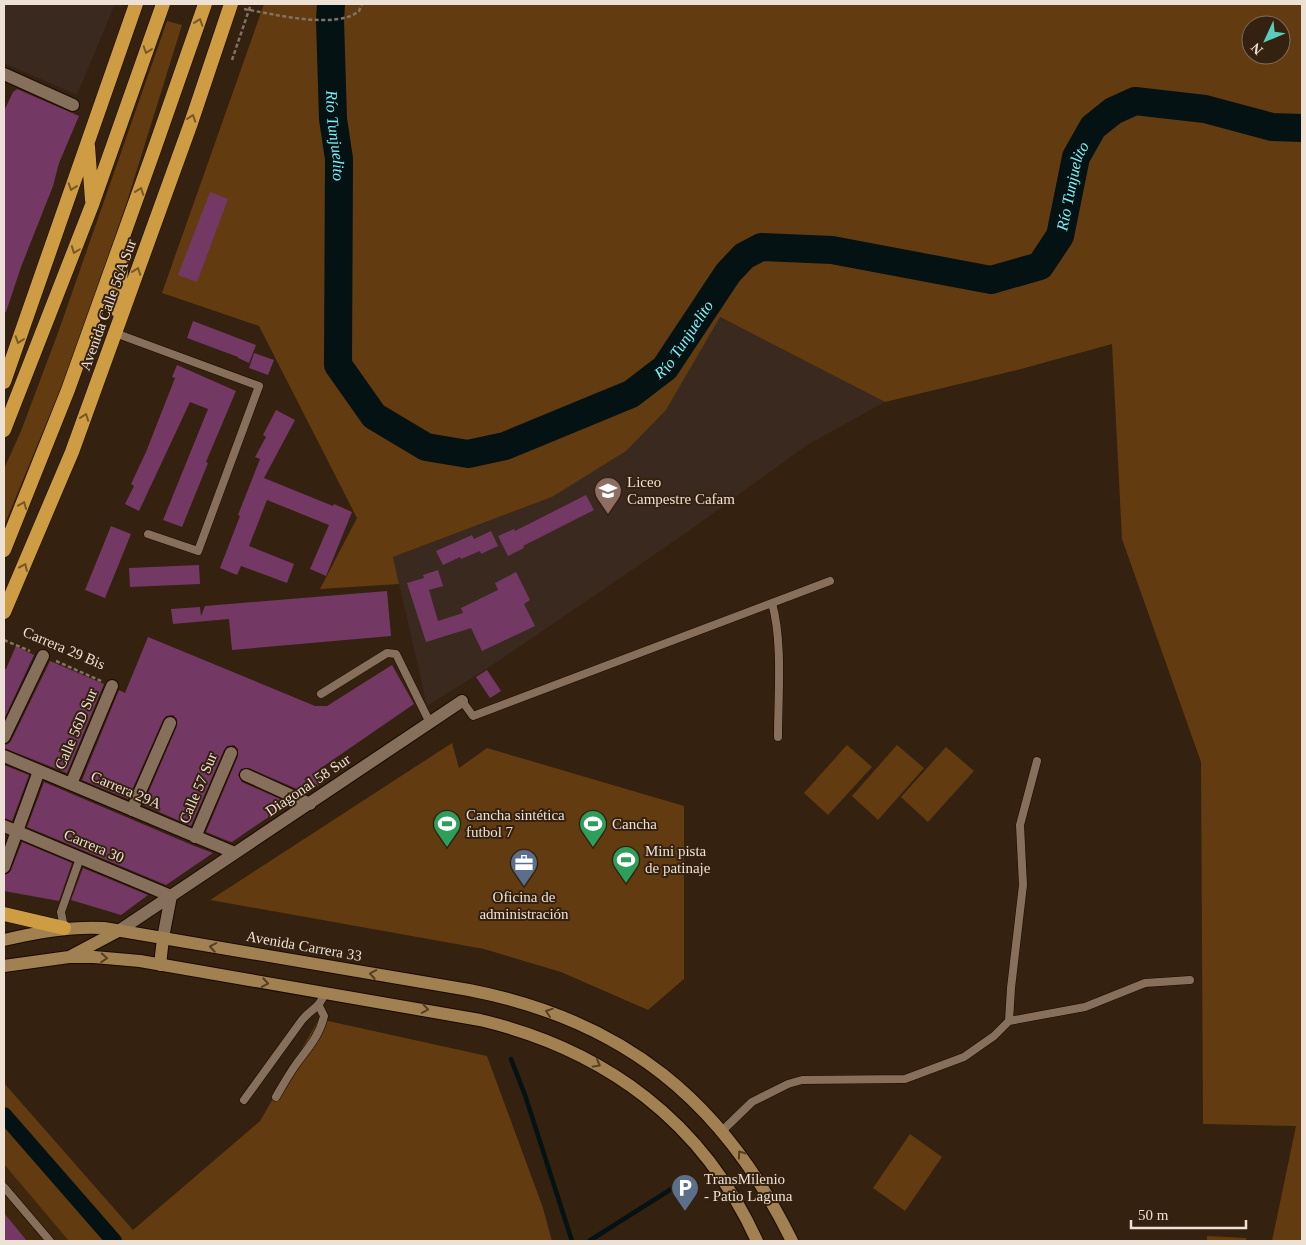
<svg xmlns="http://www.w3.org/2000/svg" width="1306" height="1245" font-family="Georgia,serif">
	<style>
		.built { fill: #3f270e }
		.education { fill: #3a291f }
		.green { fill: #623b10; fill-rule: evenodd }
		.lines { fill: none; stroke-linecap: round; stroke-linejoin: round }
		.stream { stroke: #051213; stroke-width: 4.5 }
		.canal { stroke: #051213; stroke-width: 16 }
		.river { stroke: #051213; stroke-width: 28 }
		.building { fill: #743864 }
		.service-casing { stroke: #1b0a00; stroke-width: 9 }
		.minor-casing { stroke: #1b0a00; stroke-width: 14 }
		.secondary-casing { stroke: #1b0a00; stroke-width: 14 }
		.trunk-casing { stroke: #1b0a00; stroke-width: 15 }
		.path { stroke: #837363; stroke-width: 2.5; stroke-dasharray: 4 2.5; stroke-linecap: butt }
		.service { stroke: #866f5b; stroke-width: 8 }
		.minor { stroke: #866f5b; stroke-width: 12 }
		.secondary { stroke: #a18052; stroke-width: 12 }
		.trunk { stroke: #cd9c43; stroke-width: 14 }
		.oneway { stroke: #795826 }
		.oneway2 { stroke: #553e23 }
		.labels { text-anchor: middle; dominant-baseline: central; stroke-width: 4; stroke-linejoin: round; paint-order: stroke }
		.street-label { font-size: 15px; fill: #ede0d4; stroke: #34210f }
		.poi-label { font-size: 15px; fill: #ede0d4; stroke: #34210f; text-anchor: start }
		.water-label { font-size: 16px; font-style: italic; fill: #7ef2fa; stroke: #34210f }
	</style>
	<rect width="100%" height="100%" fill="#34210f"/>
	<path class="built" d="M4 1159 78 1241H4Z"/>
	<path class="education" d="M4 4H115L77 95 4 63Z
		M719 317 885 402 807 445 686 533 491 666 427 706 393 557 552 497 666 410Z"/>
	<path class="green" d="M264 4H1302V1241H1272L1296 1126 1203 1124 1201 762 1122 539 1112 344 1021 369 885 402 720 317 666 410 626 451 552 497 393 557 399 584 320 589 357 518 259 326 162 293ZM1251 25H1281V55H1251Z
		M167 21 182 25 126 205 65 378 4 526V469L21 431 59 330Z
		M452 743 459 768 487 748 684 806V979L648 1010 561 972 484 949 210 900Z
		M847 745 872 767 828 815 804 793Z
		M897 745 924 768 878 820 852 796Z
		M946 747 974 771 928 822 901 797Z
		M319 1019 487 1056 543 1208 552 1241H69L4 1164V1083L133 1230 260 1121Z
		M910 1134 942 1157 905 1211 873 1188Z
		M1207 1236 1246 1238V1241H1207Z"/>
	<g class="lines">
		<path class="stream" d="M511 1059 525 1095 572 1241
			M589 1241 684 1181"/>
		<path class="canal" d="M4 1115 114 1241"/>
		<path class="river" id="s1" d="M331 4 330 20 333 119 339 159 338 365 374 416 426 447 468 454 505 446 631 394 665 368 728 273 744 256 761 247 832 250 991 280 1040 266 1060 236 1076 157 1093 127 1113 111 1135 101 1161 104 1205 109 1272 127 1302 128"/>
	</g>
	<path class="building" d="M17 89 79 116 59 163 53 186 21 267 6 312H4V111L13 92Z
		M210 192 228 199 197 282 178 275Z
		M193 321 256 345 249 363 238 358V357L187 338Z
		M254 353 274 360 268 375 249 368Z
		M177 365 236 391 206 462 208 463 182 527 163 520 208 409 190 402 139 511 125 504 134 486 131 484 146 452 175 378 172 377Z
		M276 410 295 420 264 478 333 506 334 504 352 512 326 576 310 569 329 525 267 500 249 546 294 564 287 583 241 566 237 575 220 568 240 516 238 515 260 459 255 457 266 437 263 435Z
		M586 495 594 510 523 546 524 548 508 556 498 536 514 529 515 531Z
		M111 526 131 534 105 598 85 590Z
		M491 531 498 546 481 554 480 551 461 559 460 557 443 565 436 551 472 535 474 539Z
		M199 565 200 584 130 587 129 568Z
		M438 570 443 586 429 590 438 621 463 613 461 608 498 590 495 583 516 572 530 600 524 604 535 626 482 651 471 628 426 642 407 583 424 578 423 575Z
		M387 591 391 636 232 650 229 619 173 624 171 609 200 607 201 616 205 606Z
		M148 637 315 706H327L392 665 414 704 318 770 326 774 319 785 306 793 249 768 241 769 238 775 242 782 289 803 232 842 228 841 206 832 238 756V749L234 745 227 746 224 750 191 826 143 805 177 726V719L173 715 166 716 163 720 128 799 82 780 119 690 125 693Z
		M16 646 34 655 4 719V669H6Z
		M50 661 104 684 67 773 4 748V745L8 744 11 741Z
		M487 670 501 691 490 698 476 677Z
		M4 765 29 775 12 821 4 818Z
		M44 782 192 845 213 853 166 885 27 827Z
		M22 842 72 863 59 901 4 891V875L9 873 11 870Z
		M83 868 148 895 121 915 71 900Z
		M4 1213 27 1241H4Z"/>
	<g class="lines">
		<defs>
			<path id="service" d="M115 333 259 386 198 551 148 534
				M772 603C783 642 778 696 778 737
				M321 694 387 653 396 654 430 723
				M462 701 473 716 830 581
				M64 928 61 912 80 858
				M1009 1021 1085 1007 1145 983 1190 980
				M276 1097C283 1085 289 1074 297 1063 308 1048 320 1035 324 1016L319 1006
				M244 1100 302 1020C313 1007 318 1010 325 993
				M722 1131 752 1102 788 1084 802 1080 905 1079 964 1057 994 1036 1009 1021 1011 988 1023 885 1020 825 1037 761
				M4 1187 50 1241"/>
			<path id="minor" d="M4 74 73 105
				M4 737 43 656
				M4 756 235 853
				M246 775 310 804
				M71 784 112 686
				M132 810 170 723
				M4 826 171 896 163 938
				M195 837 231 753
				M4 867 39 771
				M120 930 462 701"/>
			<path id="secondary" d="M4 940C37 932 70 926 104 928L469 990C624 1020 723 1101 792 1241
				M71 956 120 930
				M160 965 163 938
				M4 966 69 957H94L140 961 480 1020C606 1050 703 1122 757 1241"/>
			<path id="trunk" d="M88 146 92 200
				M117 310 123 252
				M4 382 136 4
				M4 430 92 205 163 4
				M4 550 68 390 154 150 205 4
				M4 612 72 452 191 123 231 4
				M4 914 64 928"/>
		</defs>
		<use href="#service" class="service-casing"/>
		<use href="#minor" class="minor-casing"/>
		<use href="#secondary" class="secondary-casing"/>
		<use href="#trunk" class="trunk-casing"/>
		<path class="path" d="M244 9C273 14 336 30 359 11L362 4
			M232 60 251 4
			M4 640 30 651
			M56 661 101 681"/>
		<use href="#service" class="service"/>
		<use href="#minor" class="minor"/>
		<use href="#secondary" class="secondary"/>
		<use href="#trunk" class="trunk"/>
	</g>
	<defs><path id="oneway-chevron" d="M-2-3.5L2.5 0L-2 3.5" fill="none" stroke-width="1.6" stroke-linecap="round" stroke-linejoin="round" transform="scale(1.25)"/></defs>
	<g class="oneway">
		<use href="#oneway-chevron" transform="translate(199 22) rotate(-71)"/>
		<use href="#oneway-chevron" transform="translate(147 50) rotate(109)"/>
		<use href="#oneway-chevron" transform="translate(192 118) rotate(-71)"/>
		<use href="#oneway-chevron" transform="translate(72 187) rotate(109)"/>
		<use href="#oneway-chevron" transform="translate(140 191) rotate(-70)"/>
		<use href="#oneway-chevron" transform="translate(75 250) rotate(111)"/>
		<use href="#oneway-chevron" transform="translate(137 271) rotate(-70)"/>
		<use href="#oneway-chevron" transform="translate(19 340) rotate(109)"/>
		<use href="#oneway-chevron" transform="translate(85 417) rotate(-70)"/>
		<use href="#oneway-chevron" transform="translate(23 505) rotate(-68)"/>
		<use href="#oneway-chevron" transform="translate(24 567) rotate(-66)"/>
	</g>
	<g class="oneway2">
		<use href="#oneway-chevron" transform="translate(213 947) rotate(-170)"/>
		<use href="#oneway-chevron" transform="translate(104 958) rotate(4)"/>
		<use href="#oneway-chevron" transform="translate(373 974) rotate(-170)"/>
		<use href="#oneway-chevron" transform="translate(265 983) rotate(10)"/>
		<use href="#oneway-chevron" transform="translate(425 1009) rotate(10)"/>
		<use href="#oneway-chevron" transform="translate(549 1012) rotate(-161)"/>
		<use href="#oneway-chevron" transform="translate(597 1064) rotate(29)"/>
		<use href="#oneway-chevron" transform="translate(741 1154) rotate(-126)"/>
	</g>
	<defs>
		<symbol id="school-pin" viewBox="-11 -11 22 30"><path d="M0 17L-7.5 6A9.5 9.5 0 1 1 7.5 6Z" fill="#8d6e63" stroke="#34210f"/><path d="M0-5L7-2L0 1L-7-2ZM-4 1L0 2.5L4 1V4Q0 6-4 4Z" fill="#fff"/></symbol>
		<symbol id="stadium-pin" viewBox="-11 -11 22 30"><path d="M0 17L-7.5 6A9.5 9.5 0 1 1 7.5 6Z" fill="#2e9e5b" stroke="#34210f"/><path d="M0-5a6.5 5 0 1 0 0 10a6.5 5 0 1 0 0-10ZM-3.5-1.8h7v3.6h-7Z" fill="#fff"/></symbol>
		<symbol id="office-pin" viewBox="-11 -11 22 30"><path d="M0 17L-7.5 6A9.5 9.5 0 1 1 7.5 6Z" fill="#5c6f8a" stroke="#34210f"/><path d="M-6-3h4V-5.5h4V-3h4V5H-6ZM-1-4.5V-3h2v-1.5ZM-6 0V1H6V0Z" fill="#fff"/></symbol>
		<symbol id="parking-pin" viewBox="-11 -11 22 30"><path d="M0 17L-7.5 6A9.5 9.5 0 1 1 7.5 6Z" fill="#5c6f8a" stroke="#34210f"/><path d="M-3.5-5.5H1a3.5 3.5 0 0 1 0 7H-1V5.5H-3.5ZM-1-3.4V-.6H.8a1.4 1.4 0 0 0 0-2.8Z" fill="#fff"/></symbol>
	</defs>
	<g fill-rule="evenodd">
		<use href="#school-pin" x="592" y="475" width="32" height="43"/>
		<use href="#stadium-pin" x="431" y="808" width="32" height="43"/>
		<use href="#stadium-pin" x="577" y="808" width="32" height="43"/>
		<use href="#stadium-pin" x="610" y="844" width="32" height="43"/>
		<use href="#office-pin" x="508" y="847" width="32" height="43"/>
		<use href="#parking-pin" x="669" y="1172" width="32" height="43"/>
	</g>
	<g class="labels">
		<g class="street-label">
			<text transform="translate(108 305) rotate(-70)">Avenida Calle 56A Sur</text>
			<text transform="translate(64 648) rotate(23)">Carrera 29 Bis</text>
			<text transform="translate(76 729) rotate(-67)">Calle 56D Sur</text>
			<text transform="translate(308 785) rotate(-34)">Diagonal 58 Sur</text>
			<text transform="translate(198 788) rotate(-67)">Calle 57 Sur</text>
			<text transform="translate(126 790) rotate(23)">Carrera 29A</text>
			<text transform="translate(94 846) rotate(23)">Carrera 30</text>
			<text transform="translate(304 946) rotate(10)">Avenida Carrera 33</text>
		</g>
		<g class="poi-label">
			<text x="627" y="482">Liceo<tspan x="627" dy="17">Campestre Cafam</tspan></text>
			<text x="466" y="815">Cancha sintética<tspan x="466" dy="17">futbol 7</tspan></text>
			<text x="612" y="824">Cancha</text>
			<text x="645" y="851">Mini pista<tspan x="645" dy="17">de patinaje</tspan></text>
			<text x="524" y="897" text-anchor="middle">Oficina de<tspan x="524" dy="17">administración</tspan></text>
			<text x="704" y="1179">TransMilenio<tspan x="704" dy="17">- Patio Laguna</tspan></text>
		</g>
		<g class="water-label">
			<text stroke="none"><textPath href="#s1" startOffset="132">Río Tunjuelito</textPath></text>
			<text stroke="none"><textPath href="#s1" startOffset="1272">Río Tunjuelito</textPath></text>
			<text stroke="none"><textPath href="#s1" startOffset="778">Río Tunjuelito</textPath></text>
		</g>
	</g>
	<rect width="1306" height="1245" fill="none" stroke="#ede0d4" stroke-width="10"/>
	<g transform="translate(1266 40) rotate(226)"><circle r="24" fill="#34210f" stroke="#7e6d5e"/>
	<path d="M0-4L9 19L0 12L-9 19Z" fill="#5acebd"/>
	<text y="-8" font-size="14" font-weight="bold" text-anchor="middle" fill="#ede0d4">N</text>
	</g>
	<path d="M1131 1220v8h115v-8" fill="none" stroke="#ede0d4" stroke-width="2.5"/>
	<text x="1138" y="1220" font-size="15" fill="#ede0d4" stroke="#34210f" stroke-width="4" paint-order="stroke">50 m</text>
</svg>
